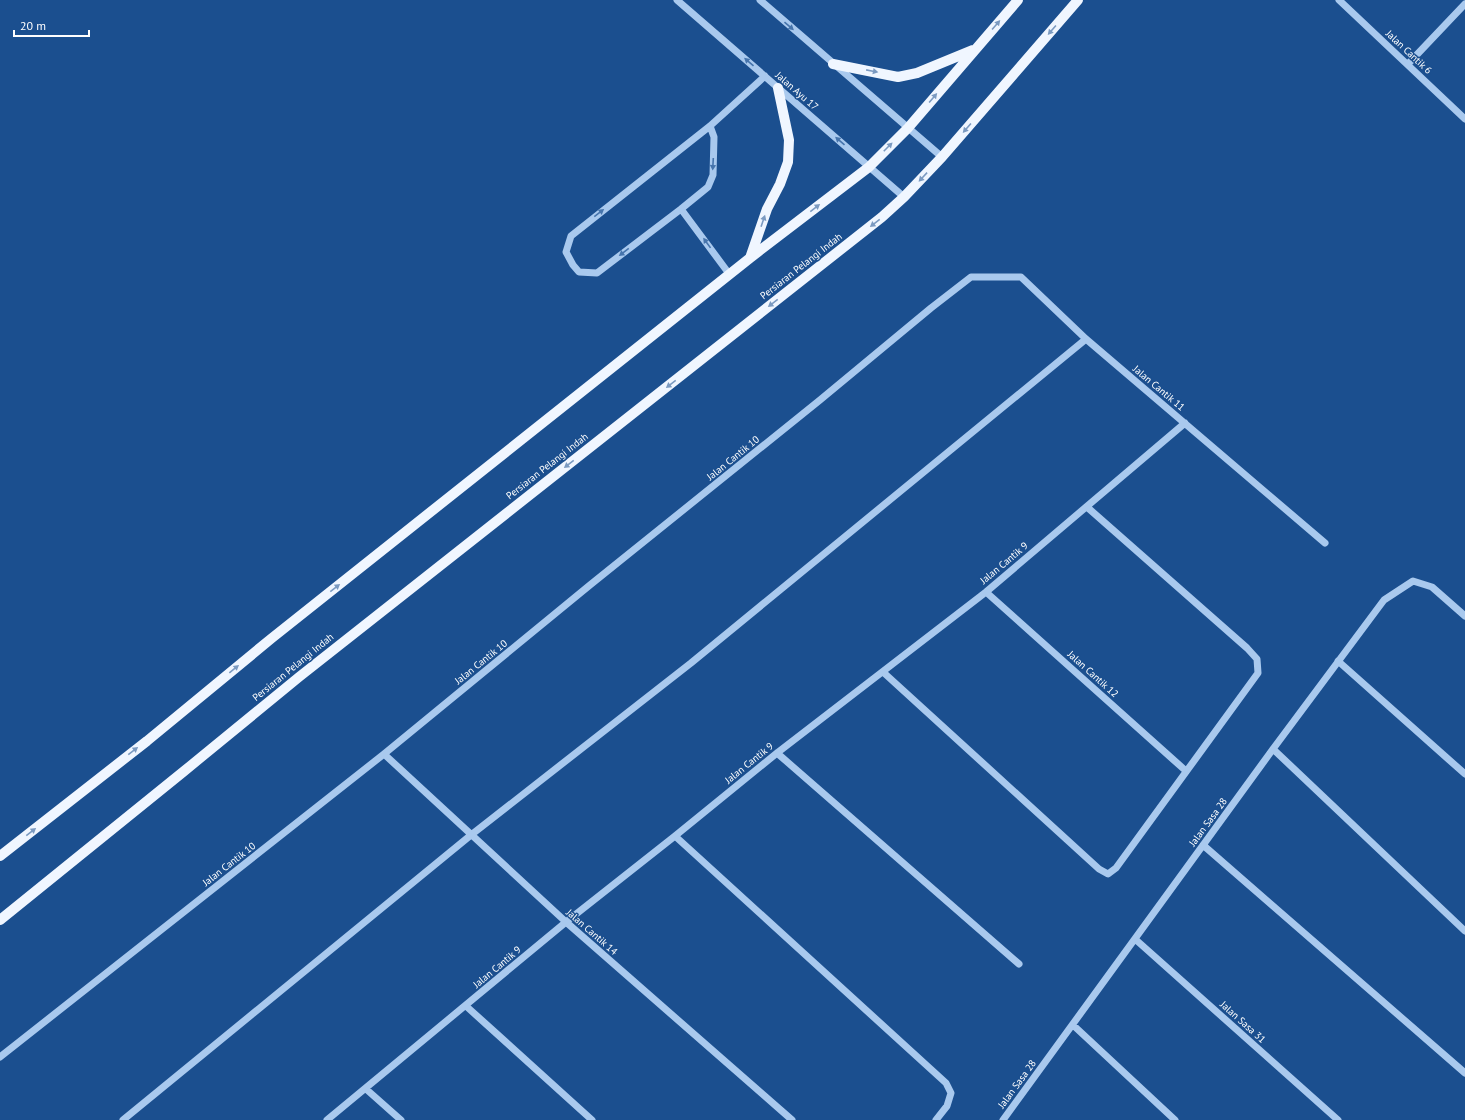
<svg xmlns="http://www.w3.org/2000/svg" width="1465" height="1120" font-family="'PT Sans',sans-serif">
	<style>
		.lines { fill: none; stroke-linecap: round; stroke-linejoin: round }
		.minor { stroke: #a9c9ee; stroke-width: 7 }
		.major { stroke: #f0f6ff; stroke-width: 10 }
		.oneway { fill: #7b9ac1 }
		.oneway2 { fill: #4674ac }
		.labels { text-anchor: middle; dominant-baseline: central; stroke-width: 3; stroke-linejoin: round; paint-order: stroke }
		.street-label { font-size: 10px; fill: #fff; stroke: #1b4f8f }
	</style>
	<rect width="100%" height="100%" fill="#1b4f8f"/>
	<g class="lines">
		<path class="minor" d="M677 0 904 197
			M760 0 942 157
			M1339 0 1465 119
			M1408 64 1465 4
			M710 126 714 137 713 175 708 187 681 209 597 273 579 272 573 265 566 252 571 236 710 126 765 76
			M681 209 730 275
			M986 592 1186 771
			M1338 661 1465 774
			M883 672 1099 869 1108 874 1116 868 1258 673 1257 659 1247 648 1087 507
			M1273 749 1465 931
			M777 753 1019 964
			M384 754 566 922 792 1120
			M675 836 946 1083 951 1093 947 1106 936 1120
			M1203 845 1465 1073
			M1135 939 1338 1120
			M466 1006 592 1120
			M1073 1025 1175 1120
			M0 1057 384 754 590 585 820 400 931 308 971 277H1021L1086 339 1325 543
			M366 1089 401 1120
			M123 1120 471 835 691 663 1086 339
			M327 1120 566 922 675 836 777 753 986 592 1185 423
			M1003 1120 1273 749 1384 600 1413 581 1432 587 1465 616"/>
		<path class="major" d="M833 64 898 77 917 73 973 50
			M750 258 767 209 780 184 788 162 789 140 778 88
			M0 856 147 741 272 638 750 258 869 167 908 128 1018 0
			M0 920 183 772 299 677 882 217 904 197 942 157 1078 0"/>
	</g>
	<defs><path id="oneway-solid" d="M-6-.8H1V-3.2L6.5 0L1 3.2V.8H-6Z"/></defs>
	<g class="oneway">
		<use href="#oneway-solid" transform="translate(996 25) rotate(-49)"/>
		<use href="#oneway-solid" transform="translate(1052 30) rotate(131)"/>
		<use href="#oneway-solid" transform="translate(872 71) rotate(11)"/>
		<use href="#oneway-solid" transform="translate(933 98) rotate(-50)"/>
		<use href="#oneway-solid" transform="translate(967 128) rotate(131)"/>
		<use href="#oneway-solid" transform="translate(888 147) rotate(-45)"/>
		<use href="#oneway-solid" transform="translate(923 177) rotate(133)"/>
		<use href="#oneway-solid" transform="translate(815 208) rotate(-38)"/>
		<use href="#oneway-solid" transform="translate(763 221) rotate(-71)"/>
		<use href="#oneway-solid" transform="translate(875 223) rotate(142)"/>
		<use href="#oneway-solid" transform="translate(773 303) rotate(142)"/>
		<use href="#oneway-solid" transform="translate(671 384) rotate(142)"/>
		<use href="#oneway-solid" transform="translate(569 464) rotate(142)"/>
		<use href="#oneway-solid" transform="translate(335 588) rotate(-38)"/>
		<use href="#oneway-solid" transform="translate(234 669) rotate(-39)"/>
		<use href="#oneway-solid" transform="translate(133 751) rotate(-38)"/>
		<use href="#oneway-solid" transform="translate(31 832) rotate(-38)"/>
	</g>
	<g class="oneway2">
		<use href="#oneway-solid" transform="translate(789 26) rotate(41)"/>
		<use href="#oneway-solid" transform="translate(749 62) rotate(-139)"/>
		<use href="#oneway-solid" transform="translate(840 141) rotate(-139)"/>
		<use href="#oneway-solid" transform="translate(713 164) rotate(93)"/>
		<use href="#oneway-solid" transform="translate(599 213) rotate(-38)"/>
		<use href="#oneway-solid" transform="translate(707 243) rotate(-126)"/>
		<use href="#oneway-solid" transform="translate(624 252) rotate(143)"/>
	</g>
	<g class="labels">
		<g class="street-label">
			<text transform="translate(1409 52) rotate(43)">Jalan Cantik 6</text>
			<text transform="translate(797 91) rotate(41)">Jalan Ayu 17</text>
			<text transform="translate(801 266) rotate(-38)">Persiaran Pelangi Indah</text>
			<text transform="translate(1159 388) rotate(40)">Jalan Cantik 11</text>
			<text transform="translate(733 458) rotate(-39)">Jalan Cantik 10</text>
			<text transform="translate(547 466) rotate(-38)">Persiaran Pelangi Indah</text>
			<text transform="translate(1004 563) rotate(-40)">Jalan Cantik 9</text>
			<text transform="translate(481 662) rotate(-39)">Jalan Cantik 10</text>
			<text transform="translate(293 667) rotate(-39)">Persiaran Pelangi Indah</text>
			<text transform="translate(1093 674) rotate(42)">Jalan Cantik 12</text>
			<text transform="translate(749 763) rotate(-39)">Jalan Cantik 9</text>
			<text transform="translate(1208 822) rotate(-54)">Jalan Sasa 28</text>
			<text transform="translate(229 864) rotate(-38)">Jalan Cantik 10</text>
			<text transform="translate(592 932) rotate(41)">Jalan Cantik 14</text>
			<text transform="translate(497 967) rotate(-40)">Jalan Cantik 9</text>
			<text transform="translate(1243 1022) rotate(42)">Jalan Sasa 31</text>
			<text transform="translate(1017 1084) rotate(-54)">Jalan Sasa 28</text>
		</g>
	</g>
	<path d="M14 30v6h75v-6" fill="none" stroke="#ffffff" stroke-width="2"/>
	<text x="20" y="30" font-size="12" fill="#ffffff" stroke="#1b4f8f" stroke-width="3" paint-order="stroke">20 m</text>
</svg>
